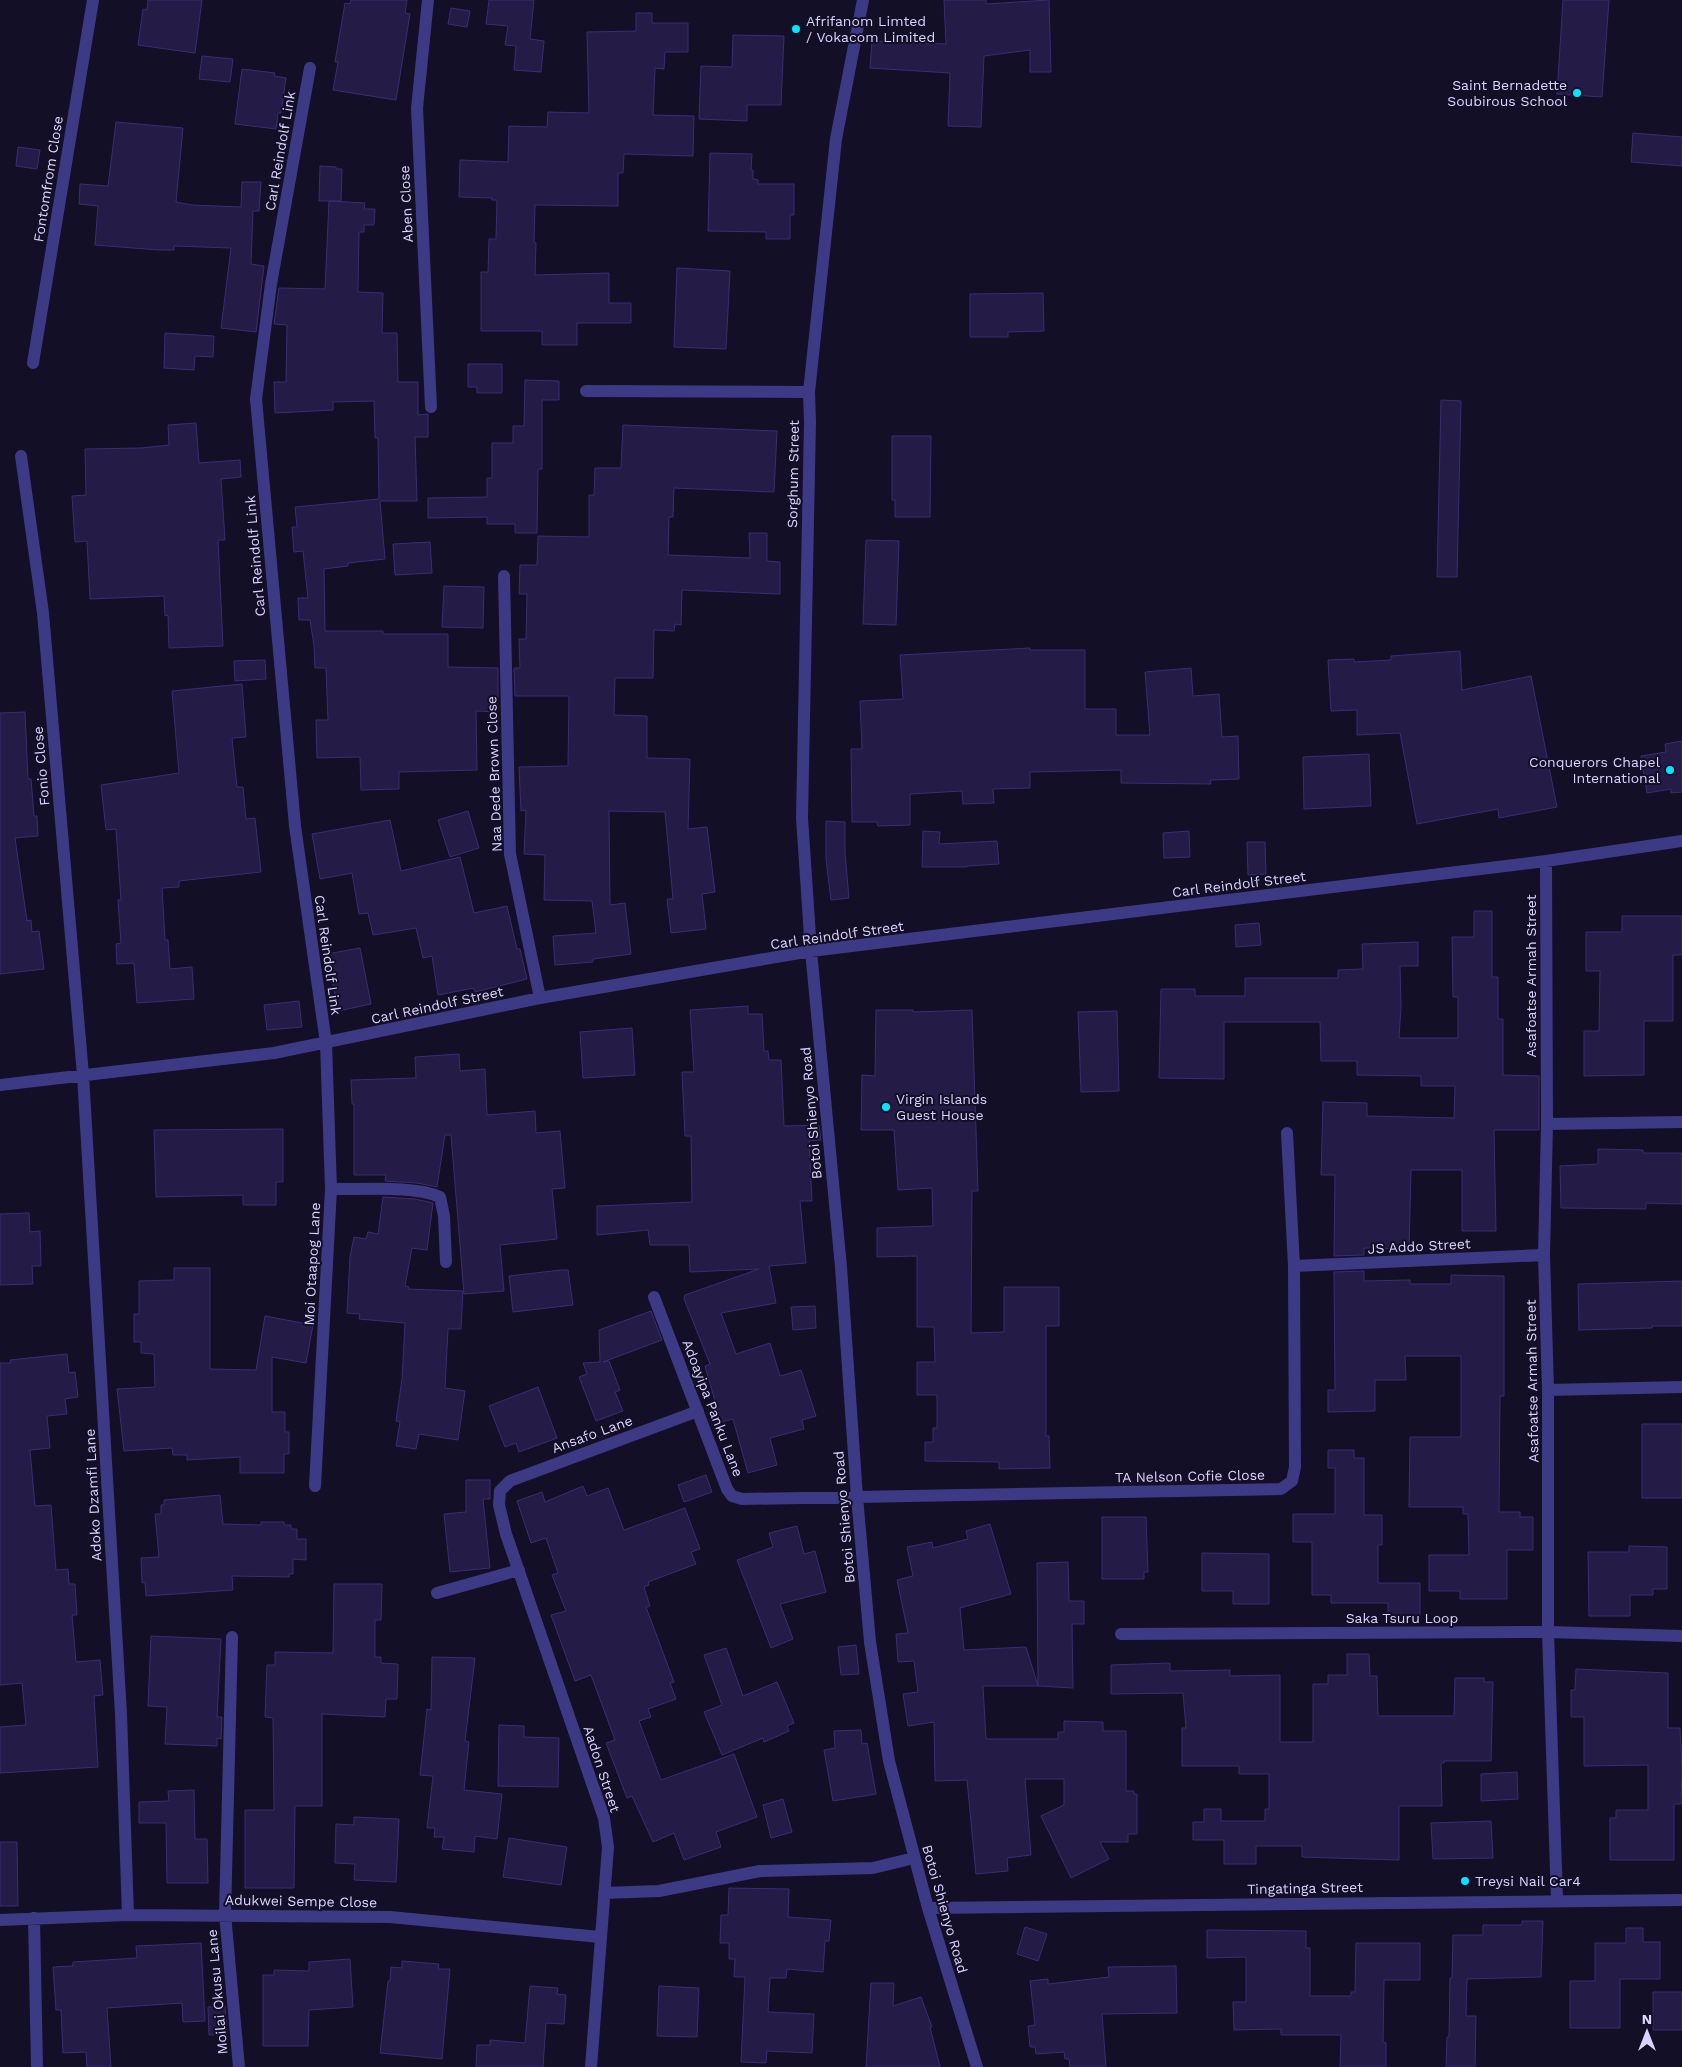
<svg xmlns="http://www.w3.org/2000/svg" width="1682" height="2067" font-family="'Work Sans',sans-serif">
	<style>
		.building { fill: #241b47; stroke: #3b2d73 }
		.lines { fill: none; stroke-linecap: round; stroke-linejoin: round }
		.minor { stroke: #3d3a85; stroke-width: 12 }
		.poi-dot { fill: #00e5ff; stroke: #130f26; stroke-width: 2 }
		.labels { text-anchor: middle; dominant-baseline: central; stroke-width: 4; stroke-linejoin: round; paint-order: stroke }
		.poi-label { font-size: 14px; fill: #d9d4ff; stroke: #130f26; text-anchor: start }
		.street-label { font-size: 14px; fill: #d9d4ff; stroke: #130f26 }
	</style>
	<rect width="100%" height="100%" fill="#130f26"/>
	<path class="building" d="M148 0H202L195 53 138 45 143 9 147 10Z
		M351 0H407L405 13 410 14 396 100 333 90 338 62H335L345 3 350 4Z
		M489 0H534L530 39 544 41 541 72 514 70 516 46 505 45 508 26 486 24Z
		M944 0H986V4L1049 0 1051 72H1030V50L984 56 981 127 948 126 950 73 870 68 872 41 946 44Z
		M1563 0H1609L1602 97 1557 94Z
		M451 8 470 11 467 27 448 24Z
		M636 13H652V23H688V52H665L664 69 655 68 653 115 694 116 693 156 624 154 623 173H618V206L535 205 534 242 536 243 535 275 609 273V303H631V323H577V345H542V331H481V272H488L489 239H496L497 200H492V198L459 197 460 160 508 162 509 126 547 127 548 112 589 113 587 32 636 31Z
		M733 35 784 36 781 105H747V121L699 119 701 66 732 67Z
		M202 56 233 59 230 82 199 79Z
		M242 69 275 73 274 76 286 78 281 113H278L276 129 235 124Z
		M116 122 183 128 176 202 192 205 241 207 242 182H261L259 211H253L251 264 264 266 256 332 221 328 231 248 174 246V250H159L95 245 98 206 79 204 80 184 108 186Z
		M1633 133 1682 137V166L1631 162Z
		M18 147 40 150 37 169 16 166Z
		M710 153 752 154 751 170H753V179L758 180V184H794V215H790V239H766V232L708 231Z
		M320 166 336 167V169H342L341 201H319Z
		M329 201 365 203 364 209H375L374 225H364V232H359L358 292 383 293 382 333H397L398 382H418V415L428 414V437H415L417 501H380L385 559 348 563V566L324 569 325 631H383V634H448V667L498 668V697H497V712L476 711 477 770 399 772V789L361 790 360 757 317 758 316 720H328L326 668H315L314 645 310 620H299L298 598H308L303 551 294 552 292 527H297L295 507 379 499 378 438H375L374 401 333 402V410L275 413 274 382H286L287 325 274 324 279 288 325 289Z
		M677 268 730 271 726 349 674 347Z
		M1043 293 1044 331 1008 332V337H970V294Z
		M165 333 214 336 213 357 195 356 194 370 164 368Z
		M468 364H502V393H477V387H468Z
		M525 380 559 381V400H542V469H538L537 533H515V524H487V517L428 518V498L487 497V478H492V443H513V426H524Z
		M1441 400 1461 401 1457 577H1437Z
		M196 423 199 463 240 460 241 477 221 479 225 540H218L223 646 169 648 168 615 165 616 164 596 90 599 87 541 75 542 72 496 86 495 85 449 141 448 169 445 168 425Z
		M623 425 777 431 774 492 674 488 673 517H669L668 555 750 558 749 533H767V561L780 562V594L682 590 681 625 675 624 674 631 654 630 653 678H615L614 715 647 716V758L690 759 688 829 707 827 715 892 702 894 706 929 671 933 667 899H673L665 812 609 811 610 905 625 903 631 954 593 959V962L555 965 553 936 596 933 592 901 544 900 545 855 524 854 526 810 521 811 519 767 568 766 569 696H515L514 668H520L519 639H526L527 594H519L520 565H537L538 536 589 537V495H594L595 468H621Z
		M892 436H931L930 517H895V500H892Z
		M866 540 899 541 896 625 863 624Z
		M430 542 432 573 395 575 393 544Z
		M444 586 484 587 483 628 442 627Z
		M1030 648V650H1085V709H1116V735H1150L1145 672 1191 668 1193 696 1219 694 1222 737 1238 736 1239 779 1210 780 1211 784 1121 783V770L1030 772V788L993 789 994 803 963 804 962 791 910 794V825L878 826 877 822H852L851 749H862L860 701 903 699 900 655Z
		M1460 651 1462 690 1531 676 1557 807 1499 818 1498 809 1417 824 1400 733 1357 735V710L1331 711 1328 660 1354 659V662L1391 660V656Z
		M265 660 266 679 235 681 234 661Z
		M242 684 246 737 232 738 237 787H243L246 819 255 818 261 872 179 881V887L162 888 165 940H168L170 969 192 967 194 999 137 1003 134 963 117 964 116 944 121 943 118 900H121L116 829 106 830 101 785 179 773 172 691Z
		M25 712 28 779H31L34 816H37L38 836 15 838 27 921 31 920 32 932 39 931 44 969 0 974V713Z
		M1682 741V792L1671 793V789L1647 793 1641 756 1666 752 1665 744Z
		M1369 754 1371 806 1304 809 1303 757Z
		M468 811 479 848 450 857 438 820Z
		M390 820 401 871 460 857 474 913 507 906 517 949H520L527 979 475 992 474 988 438 995 432 956 423 958 416 928 373 935 368 913 359 914 352 873 320 879 312 834Z
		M826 821 845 822V853L849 898 831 900 826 859Z
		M923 831 940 832 939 844 997 841 999 864 967 866V867H922Z
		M1189 831 1190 857 1164 858 1163 833Z
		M1247 842H1265L1266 874 1248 875Z
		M1474 911H1492V977H1498V1019H1503V1075L1539 1076V1130H1494L1496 1231H1462V1170H1411L1409 1249 1364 1248V1255L1334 1256 1335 1175H1321L1323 1102 1367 1103V1116L1454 1118 1455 1086H1421V1076L1357 1075V1061H1321L1320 1022H1224V1079L1159 1078 1161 989H1195V996H1245V978H1338V970L1363 969 1362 944 1418 942V966H1400L1401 1007 1399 1038H1458V997H1453L1452 937H1474Z
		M1622 916H1682V955H1673V1021H1644V1075L1584 1076V1031H1599L1600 971H1586V932H1622Z
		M1259 923 1261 945 1236 947 1235 925Z
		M360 948 371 1004 338 1011 327 954Z
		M299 1001 302 1027 267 1030 264 1005Z
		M748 1006V1014H762L764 1051H768L769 1060H781L784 1126 819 1125 821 1140 809 1141 812 1201H800L806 1263 769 1266 776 1303 721 1313 736 1354 770 1343 780 1376 801 1370 816 1416 802 1420 804 1429 770 1438 777 1465 748 1473 733 1419 721 1422 705 1366 710 1364 684 1299 685 1295 759 1269 690 1272 689 1245H650L648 1230 597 1235V1206L692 1202 691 1136H685L682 1072H694L690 1010Z
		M876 1010H913V1012L972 1010 978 1191H972L971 1333 1004 1332V1287H1059V1326H1046V1436H1049L1050 1468 999 1469V1462L925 1461V1442H933V1428H937V1395H917V1362H935L934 1327H917V1256L877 1257V1228L933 1226 932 1188 898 1190 894 1130H861L862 1075 875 1076Z
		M1117 1011 1119 1091 1081 1092 1078 1012Z
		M632 1028 635 1075 583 1078 580 1032Z
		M459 1054 460 1071 485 1069 487 1115 535 1111 536 1133 560 1131 565 1188 552 1189 557 1239 500 1245 504 1291 464 1294 451 1135H445L437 1187 417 1183 385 1181 386 1175H354V1104H352L351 1080 416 1078 415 1057Z
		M283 1129V1182H276V1205H243V1195L156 1197 154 1130Z
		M1598 1149 1643 1150V1153H1682V1204L1646 1203V1209L1561 1208 1560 1166 1598 1164Z
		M383 1197 415 1199 433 1203 427 1250 412 1248 405 1286 409 1287 408 1289 463 1291 461 1329H448L445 1388 465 1391 458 1440 419 1434 416 1449 396 1446 400 1422 396 1421 402 1379 405 1323 359 1319 360 1314 347 1313 350 1257 354 1237 366 1239 368 1232 378 1234Z
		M29 1213 30 1232 40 1231 41 1266H32L33 1284 0 1285V1214Z
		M174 1268H210V1369L256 1370 265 1316 313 1325 306 1363 272 1357V1412H285V1432H289V1454H284V1473H240V1457L187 1460V1455H173L172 1448 124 1451 117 1389 155 1387 154 1354 141 1353V1342H134V1314H139V1281L174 1280Z
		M561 1270H568L573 1305 513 1312 509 1276Z
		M1364 1271V1281L1410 1280V1284H1451V1275L1504 1276V1396H1500L1499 1512H1520V1517H1533V1550H1507V1599H1460V1591H1429V1555H1469L1468 1514H1463V1507H1409L1410 1437H1461V1356H1405L1406 1380H1375V1411L1328 1412V1390H1335L1334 1272Z
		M1682 1281V1326H1652V1328L1579 1330 1578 1284Z
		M815 1306 816 1328 793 1330 791 1307Z
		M651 1311 662 1340 603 1362 609 1361 620 1390 615 1392 623 1411 596 1421 579 1377 587 1374 583 1363 600 1362 599 1330Z
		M67 1354 69 1373 75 1372 78 1397 65 1399 67 1414 47 1416 50 1448 30 1450 35 1506 51 1505 56 1570 68 1569 69 1584H75L77 1615H72L76 1662 100 1660 103 1695 94 1696 98 1767 0 1773V1727L26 1725 22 1683 0 1685V1363H11L10 1360Z
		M538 1387 557 1438 519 1452 516 1443 505 1447 489 1406Z
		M1642 1424H1682V1498H1642Z
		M1328 1450H1354V1458H1364V1515H1382V1545H1378V1583H1420V1616H1388V1603H1331V1595H1312V1542H1293V1514H1335V1468H1328Z
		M706 1475 712 1492 684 1502 678 1485Z
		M466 1480H490V1499H483L490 1568 450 1572 444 1514 466 1512Z
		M583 1486 587 1496 608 1488 624 1530 685 1508 700 1549 691 1552 696 1564 648 1582 649 1585 644 1587 650 1606 646 1607 674 1682 670 1683 676 1699 648 1709 651 1717 639 1721 661 1780 734 1754 757 1817 716 1832 721 1847 684 1860 674 1833 653 1842 632 1796 627 1798 606 1743 615 1740 591 1675 575 1681 551 1615 566 1611 552 1575 558 1573 546 1538 531 1543 517 1501 542 1492 545 1502Z
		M220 1495 223 1524 261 1525V1522H284V1525H291V1529H297V1539H306V1560L293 1559V1574H289V1577L232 1576 233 1590 146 1596 145 1582 142 1583 141 1558 159 1557 155 1514H161V1505H164V1500Z
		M1102 1517H1146L1148 1572H1144V1579H1102Z
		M990 1524 1011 1594 960 1608 964 1650 1026 1647 1038 1686H983L986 1739H1058V1732H1064V1721L1103 1722V1731H1126V1791H1134V1794H1137V1834H1128V1842H1100L1109 1859 1071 1878 1041 1816 1064 1805V1779H1025L1031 1855 1007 1858 1008 1871 976 1874 967 1780 935 1781 934 1722 908 1726 903 1694 918 1692 914 1661 898 1662 896 1634 908 1633 897 1580 913 1576 907 1547 932 1542 933 1548 968 1539 966 1531Z
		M797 1526 804 1554 815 1551 826 1592 780 1604 793 1639 771 1648 737 1560 773 1547 769 1533Z
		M1629 1546 1667 1547V1589H1653V1595H1630V1616H1589L1588 1552H1629Z
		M1202 1553 1269 1554V1604H1233V1591H1202Z
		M1068 1562 1069 1601H1084V1624H1072L1073 1688 1038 1686 1037 1563Z
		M334 1584H382L381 1620H375V1657H381V1663L398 1664 397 1699H386L385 1717 322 1714V1806H295L294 1888H245V1810H274L273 1718 265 1717 267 1665H275V1652L333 1653Z
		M151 1636 221 1639 217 1717H222L221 1739 217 1738V1746L165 1744 167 1707 148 1706Z
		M856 1645 859 1674 841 1675 838 1647Z
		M726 1648 743 1696 777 1682 794 1723 787 1726 789 1731 764 1742 763 1738 722 1755 704 1712 722 1705 704 1655Z
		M1347 1654H1369L1370 1676H1377L1378 1716H1454L1455 1678H1484V1682H1493L1491 1761H1444V1763H1441L1442 1806H1399V1860L1302 1857V1846H1256V1864H1224V1840H1193V1822H1204V1809H1221V1821H1265V1809H1269V1774H1239V1766H1182V1728H1186L1183 1693 1111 1694V1665L1170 1663V1671L1230 1670V1676L1280 1675V1742H1313V1684H1328V1675H1347Z
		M432 1657 475 1658 465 1741 469 1742 464 1790 502 1794 497 1839 475 1836 474 1852 442 1849 444 1837H434L435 1828H427L433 1776 420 1775 427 1709 431 1710Z
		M1576 1669 1668 1673V1728H1680L1682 1770 1681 1804H1674V1860H1610V1818H1616V1810H1648V1765L1584 1766V1717H1571V1690H1575Z
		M499 1725 524 1726V1737L559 1738 558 1787 498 1786Z
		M861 1730 862 1744 867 1743 876 1794 833 1801 824 1750 835 1748 834 1731Z
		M1517 1772 1518 1799 1481 1801V1774Z
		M194 1790 195 1839H207L208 1883H167L166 1823H139V1802L169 1801 168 1791Z
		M783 1799 792 1832 771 1838 763 1805Z
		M354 1817 399 1819 396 1882 354 1880 355 1864 335 1863 336 1824 354 1825Z
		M1491 1821 1493 1858 1433 1859 1431 1823Z
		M509 1838 567 1847 561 1885 503 1877Z
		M0 1842H17L18 1906H0Z
		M729 1888 789 1889 788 1917 831 1920 829 1941H825L823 1972 787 1969 786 1978H770L768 2012 814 2014 812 2053 767 2051 766 2063 741 2062 745 1977H734L735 1959H729V1943H720L721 1915H728Z
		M1522 1921H1543L1541 1977 1467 1979 1466 2016H1476L1475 2067H1446L1447 2037H1449L1450 1978H1452L1453 1935H1483V1925H1522Z
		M1025 1927 1047 1934 1038 1961 1017 1954Z
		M1626 1928H1643V1942H1660V1979H1620V2028H1570V1981H1595V1943H1626Z
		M1207 1930 1306 1931V1948H1310V1996H1351V1992H1355L1356 1943H1420V1980H1384L1383 2042 1386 2043V2067H1340L1341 2035H1281V2029L1234 2030 1233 2002H1246V1957L1207 1958Z
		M201 1943 205 2021 183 2022 182 2003 107 2008 111 2067H87L86 2052 63 2053 61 2010H56L53 1967 73 1966V1962L137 1958 136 1946Z
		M350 1959 353 2007 309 2010 308 2046H263V1975H274V1970L309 1971V1962Z
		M402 1961 439 1964 438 1969H450L442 2059 380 2053 388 1981H390L391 1967 402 1968Z
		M1176 1966 1177 2013 1102 2014 1106 2067H1070L1069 2059H1065L1064 2052 1036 2054 1035 2047H1030L1028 2026 1035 2025 1030 1981 1048 1979V1984L1109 1977 1108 1967Z
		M871 1983H894L893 2006 921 1997 932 2027H930L940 2067H866Z
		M530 1986 558 1988 557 1994 566 1995 564 2024 546 2023 543 2067H476L477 2045H490V2040L525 2043Z
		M659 1986 699 1988 697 2037 657 2036Z
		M1653 1992H1682V2030H1653Z
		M225 2006 227 2034 209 2035 208 2007Z"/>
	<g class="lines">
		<path class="minor" d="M428 0 417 108 431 407
			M863 0 836 139 809 392 810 422 802 818 811 951 841 1267 857 1497 870 1642 889 1761 928 1908 977 2067
			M310 68 271 284 256 399 295 826 326 1043 331 1189 315 1486
			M33 363 93 0
			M586 391 809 392
			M21 456 43 613 83 1075 121 1714 128 1915
			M504 576 510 854 540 998
			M1546 861 1547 1124 1544 1255 1548 1390V1632L1557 1900
			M0 1085 274 1053 540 998 811 951 1546 861 1682 841
			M1547 1124 1682 1122
			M331 1189C361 1190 414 1185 440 1197L444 1216 446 1262
			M1294 1266 1544 1255
			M654 1297 727 1489 732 1496 742 1499 1281 1489 1292 1481 1295 1467 1294 1266 1287 1133
			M1548 1390 1682 1387
			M437 1593 519 1570
			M1121 1634 1548 1632 1682 1636
			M232 1637 225 1914 239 2067
			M604 1893 659 1891 760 1871 873 1868 914 1858
			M928 1908 1682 1900
			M34 1918 37 2067
			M0 1920 128 1915 390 1917 600 1937
			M591 2067 608 1847 604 1818 506 1534 499 1505 500 1491 510 1481 698 1411"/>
	</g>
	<g class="poi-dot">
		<circle cx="796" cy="29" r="5"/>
		<circle cx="1577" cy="93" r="5"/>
		<circle cx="1670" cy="770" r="5"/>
		<circle cx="886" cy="1107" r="5"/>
		<circle cx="1465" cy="1881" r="5"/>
	</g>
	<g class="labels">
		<g class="poi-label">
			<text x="806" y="21">Afrifanom Limted<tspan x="806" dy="16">/ Vokacom Limited</tspan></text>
			<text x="1567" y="85" text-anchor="end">Saint Bernadette<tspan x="1567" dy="16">Soubirous School</tspan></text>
			<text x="1660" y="762" text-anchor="end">Conquerors Chapel<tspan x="1660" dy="16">International</tspan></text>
			<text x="896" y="1099">Virgin Islands<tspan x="896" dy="16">Guest House</tspan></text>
			<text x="1475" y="1881">Treysi Nail Car4</text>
		</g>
		<g class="street-label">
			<text transform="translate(280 151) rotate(-80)">Carl Reindolf Link</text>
			<text transform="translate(48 179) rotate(-81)">Fontomfrom Close</text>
			<text transform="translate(406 204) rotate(-93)">Aben Close</text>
			<text transform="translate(793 474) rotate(-89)">Sorghum Street</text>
			<text transform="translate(255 556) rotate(-95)">Carl Reindolf Link</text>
			<text transform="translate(41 766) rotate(-95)">Fonio Close</text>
			<text transform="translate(494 774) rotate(-92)">Naa Dede Brown Close</text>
			<text transform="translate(1239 884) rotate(-7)">Carl Reindolf Street</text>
			<text transform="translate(837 935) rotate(-8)">Carl Reindolf Street</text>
			<text transform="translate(328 955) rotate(82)">Carl Reindolf Link</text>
			<text transform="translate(1531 976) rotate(-90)">Asafoatse Armah Street</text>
			<text transform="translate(437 1005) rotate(-12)">Carl Reindolf Street</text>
			<text transform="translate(811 1113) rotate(-95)">Botoi Shienyo Road</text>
			<text transform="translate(1419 1246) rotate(-3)">JS Addo Street</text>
			<text transform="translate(312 1264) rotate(-87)">Moi Otaapog Lane</text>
			<text transform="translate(1532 1381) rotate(-91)">Asafoatse Armah Street</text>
			<text transform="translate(713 1408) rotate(69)">Adoayipa Panku Lane</text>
			<text transform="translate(592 1434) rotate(-20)">Ansafo Lane</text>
			<text transform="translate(1190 1476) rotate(-1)">TA Nelson Cofie Close</text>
			<text transform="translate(93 1495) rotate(-93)">Adoko Dzamfi Lane</text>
			<text transform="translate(844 1517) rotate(-95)">Botoi Shienyo Road</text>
			<text x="1402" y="1618">Saka Tsuru Loop</text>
			<text transform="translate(602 1769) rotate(72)">Aadon Street</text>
			<text transform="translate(1305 1888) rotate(-1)">Tingatinga Street</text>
			<text transform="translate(301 1901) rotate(1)">Adukwei Sempe Close</text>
			<text transform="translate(945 1909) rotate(74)">Botoi Shienyo Road</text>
			<text transform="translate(217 1992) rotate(-95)">Moilai Okusu Lane</text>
		</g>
	</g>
	<g transform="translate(1647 2032)" stroke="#130f26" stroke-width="4" paint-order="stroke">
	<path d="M0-4L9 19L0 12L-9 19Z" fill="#d9d4ff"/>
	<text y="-8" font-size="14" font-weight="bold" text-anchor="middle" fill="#d9d4ff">N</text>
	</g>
</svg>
